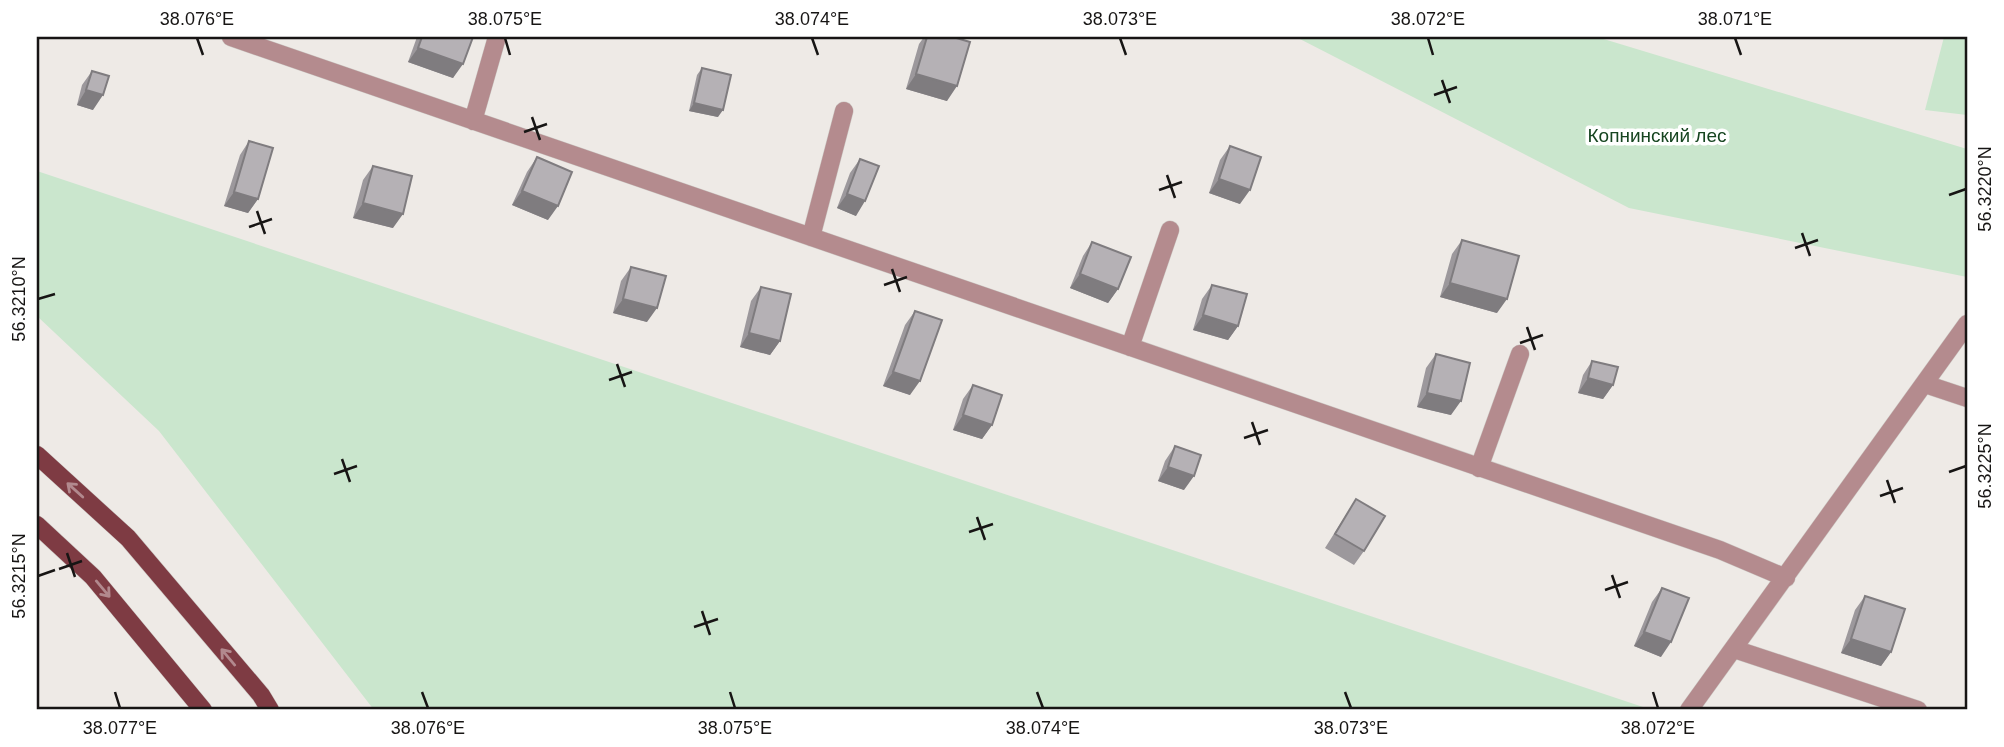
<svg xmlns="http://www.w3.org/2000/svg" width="2004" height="747" font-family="Arial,sans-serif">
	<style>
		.green { fill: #cae6cd }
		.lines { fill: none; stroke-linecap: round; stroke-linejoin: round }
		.minor-casing { stroke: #ccc8c4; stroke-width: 19 }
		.major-casing { stroke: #ccc8c4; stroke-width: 19 }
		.minor { stroke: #b48b8e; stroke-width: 18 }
		.major { stroke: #7e3b43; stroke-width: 18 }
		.wall { fill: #9c989c }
		.shaded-wall { fill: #7f7c7f }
		.building { fill: #b5b1b5; stroke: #7f7c7f; stroke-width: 2 }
		.oneway { stroke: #b2898e }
		.ticks { fill: none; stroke: #171514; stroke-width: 2.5 }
		.labels { text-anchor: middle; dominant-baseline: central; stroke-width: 7; stroke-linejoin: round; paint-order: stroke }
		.park-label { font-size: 19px; fill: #164520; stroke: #fff }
		.neatline { fill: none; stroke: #171514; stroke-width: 2.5 }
		.ticks-label { font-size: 18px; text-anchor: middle; fill: #171514 }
	</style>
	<rect width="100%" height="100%" fill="#eeeae6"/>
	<path class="green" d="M1296 37H1597L1967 149V277L1629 208Z
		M1944 37H1967V115L1925 110Z
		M37 171 1652 710H374L159 431 37 316Z"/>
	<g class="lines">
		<defs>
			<path id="minor" d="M231 37 1720 550 1786 578
				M473 121 497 37
				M811 237 844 111
				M1130 347 1170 230
				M1925 384 1967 398
				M1479 468 1520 354
				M1734 649 1918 710
				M1689 710 1967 324"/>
			<path id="major" d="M37 455 128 538 261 695 270 710
				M37 525 93 577 203 710"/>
		</defs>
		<use href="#minor" class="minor-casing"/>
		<use href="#major" class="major-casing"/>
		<use href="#minor" class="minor"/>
		<use href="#major" class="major"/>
	</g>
	<path class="wall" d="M417 37H473L453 78 408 62Z
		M924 37H953L947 101 906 89 919 44Z
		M702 68 718 117 689 111 697 75Z
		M92 71 93 110 77 105 82 85Z
		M249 141 258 199 248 213 224 206 240 155Z
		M1230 146 1240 204 1209 193 1220 160Z
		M537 157 548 220 512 205 527 172Z
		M860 159 856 216 837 208 850 173Z
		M373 166 393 228 353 218 363 180Z
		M1462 240 1497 313 1440 297 1452 254Z
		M1092 242 1118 289 1108 303 1070 288 1083 256Z
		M631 267 647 322 613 313 621 281Z
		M1212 285 1238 326 1228 340 1193 330 1202 299Z
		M761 287 780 341 770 355 740 347 751 301Z
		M915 311 910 395 883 386 905 325Z
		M1436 354 1451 415 1417 407 1426 368Z
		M1592 361 1613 385 1603 399 1578 393 1583 375Z
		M973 385 992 425 982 439 953 430 963 399Z
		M1175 446 1184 490 1158 481 1165 461Z
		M1356 499 1364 551 1354 565 1325 548Z
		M1662 588 1661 657 1634 646 1652 602Z
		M1865 596 1891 652 1881 666 1841 653 1855 610Z"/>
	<path class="shaded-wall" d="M418 48 463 64 453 78 408 62Z
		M916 74 957 86 947 101 906 89Z
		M86 90 103 95 93 110 77 105Z
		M694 103 723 110 718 117 689 111Z
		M1219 179 1250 190 1240 204 1209 193Z
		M522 191 558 206 548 220 512 205Z
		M234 192 258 199 248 213 224 206Z
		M847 194 865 201 856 216 837 208Z
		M363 203 403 214 393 228 353 218Z
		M1080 274 1118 289 1108 303 1070 288Z
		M1450 283 1507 299 1497 313 1440 297Z
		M623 299 657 308 647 322 613 313Z
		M1203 315 1238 326 1228 340 1193 330Z
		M749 333 780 341 770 355 740 347Z
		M893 372 920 381 910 395 883 386Z
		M1588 378 1613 385 1603 399 1578 393Z
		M1427 393 1461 401 1451 415 1417 407Z
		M963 415 992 425 982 439 953 430Z
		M1168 467 1194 476 1184 490 1158 481Z
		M1644 632 1671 642 1661 657 1634 646Z
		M1851 639 1891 652 1881 666 1841 653Z"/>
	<path class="building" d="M422 37H473L463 64 418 48Z
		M927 37H953L970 42 957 86 916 74Z
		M702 68 731 75 723 110 694 103Z
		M92 71 109 76 103 95 86 90Z
		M249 141 273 148 258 199 234 192Z
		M1230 146 1261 157 1250 190 1219 179Z
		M537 157 572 172 558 206 522 191Z
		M860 159 879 166 865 201 847 194Z
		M373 166 412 176 403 214 363 203Z
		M1462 240 1519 256 1507 299 1450 283Z
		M1092 242 1131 257 1118 289 1080 274Z
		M631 267 666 276 657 308 623 299Z
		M1212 285 1247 294 1238 326 1203 315Z
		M761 287 791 294 780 341 749 333Z
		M915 311 942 320 920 381 893 372Z
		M1436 354 1470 363 1461 401 1427 393Z
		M1592 361 1618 367 1613 385 1588 378Z
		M973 385 1002 395 992 425 963 415Z
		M1175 446 1201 455 1194 476 1168 467Z
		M1356 499 1385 516 1364 551 1335 534Z
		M1662 588 1689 598 1671 642 1644 632Z
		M1865 596 1905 609 1891 652 1851 639Z"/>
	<defs><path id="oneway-shaft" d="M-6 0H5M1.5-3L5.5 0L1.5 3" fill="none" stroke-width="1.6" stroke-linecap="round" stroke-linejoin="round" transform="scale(1.75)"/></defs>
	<g class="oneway">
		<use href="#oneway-shaft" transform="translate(75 490) rotate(-138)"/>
		<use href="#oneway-shaft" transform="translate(103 589) rotate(50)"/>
		<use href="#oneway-shaft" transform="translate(228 657) rotate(-130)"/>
	</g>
	<path class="ticks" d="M197 38 203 55M505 38 510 55M812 38 818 55M1120 38 1126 55M1428 38 1433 55M1735 38 1741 55M1442 80 1450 103M1434 95 1457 87M532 117 540 140M524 132 547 124M1167 175 1175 198M1159 190 1182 182M1949 195 1966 189M257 211 265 234M249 227 272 219M1802 233 1810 256M1795 248 1818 240M892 269 900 292M884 285 907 277M38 299 55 294M1527 327 1535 350M1520 343 1543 335M617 364 625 387M609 380 632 372M1252 422 1260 445M1244 438 1268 430M342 459 350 482M1949 472 1966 466M334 474 357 466M1887 480 1895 503M1880 496 1903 488M977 517 985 540M969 532 993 524M67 553 75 577M59 569 82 561M1612 575 1620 598M38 576 55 570M1605 590 1628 582M702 611 710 635M694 627 718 619M115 692 120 708M422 692 428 708M730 692 735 708M1037 692 1043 708M1345 692 1351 708M1653 692 1658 708"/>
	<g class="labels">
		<g class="park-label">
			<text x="1657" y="135">Копнинский лес</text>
		</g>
	</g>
	<rect width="2004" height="747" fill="none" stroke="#ffffff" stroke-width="77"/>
	<rect x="38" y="38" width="1928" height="670" class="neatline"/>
	<g class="ticks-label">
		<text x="197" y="25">38.076°E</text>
		<text x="505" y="25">38.075°E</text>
		<text x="812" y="25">38.074°E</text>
		<text x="1120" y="25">38.073°E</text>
		<text x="1428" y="25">38.072°E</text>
		<text x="1735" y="25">38.071°E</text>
		<text transform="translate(1985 189) rotate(-90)" y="6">56.3220°N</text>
		<text transform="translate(19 299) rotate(-90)" y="6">56.3210°N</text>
		<text transform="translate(1985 466) rotate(-90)" y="6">56.3225°N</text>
		<text transform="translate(19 576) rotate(-90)" y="6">56.3215°N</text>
		<text x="120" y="734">38.077°E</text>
		<text x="428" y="734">38.076°E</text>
		<text x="735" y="734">38.075°E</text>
		<text x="1043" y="734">38.074°E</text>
		<text x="1351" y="734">38.073°E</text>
		<text x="1658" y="734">38.072°E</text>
	</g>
</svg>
